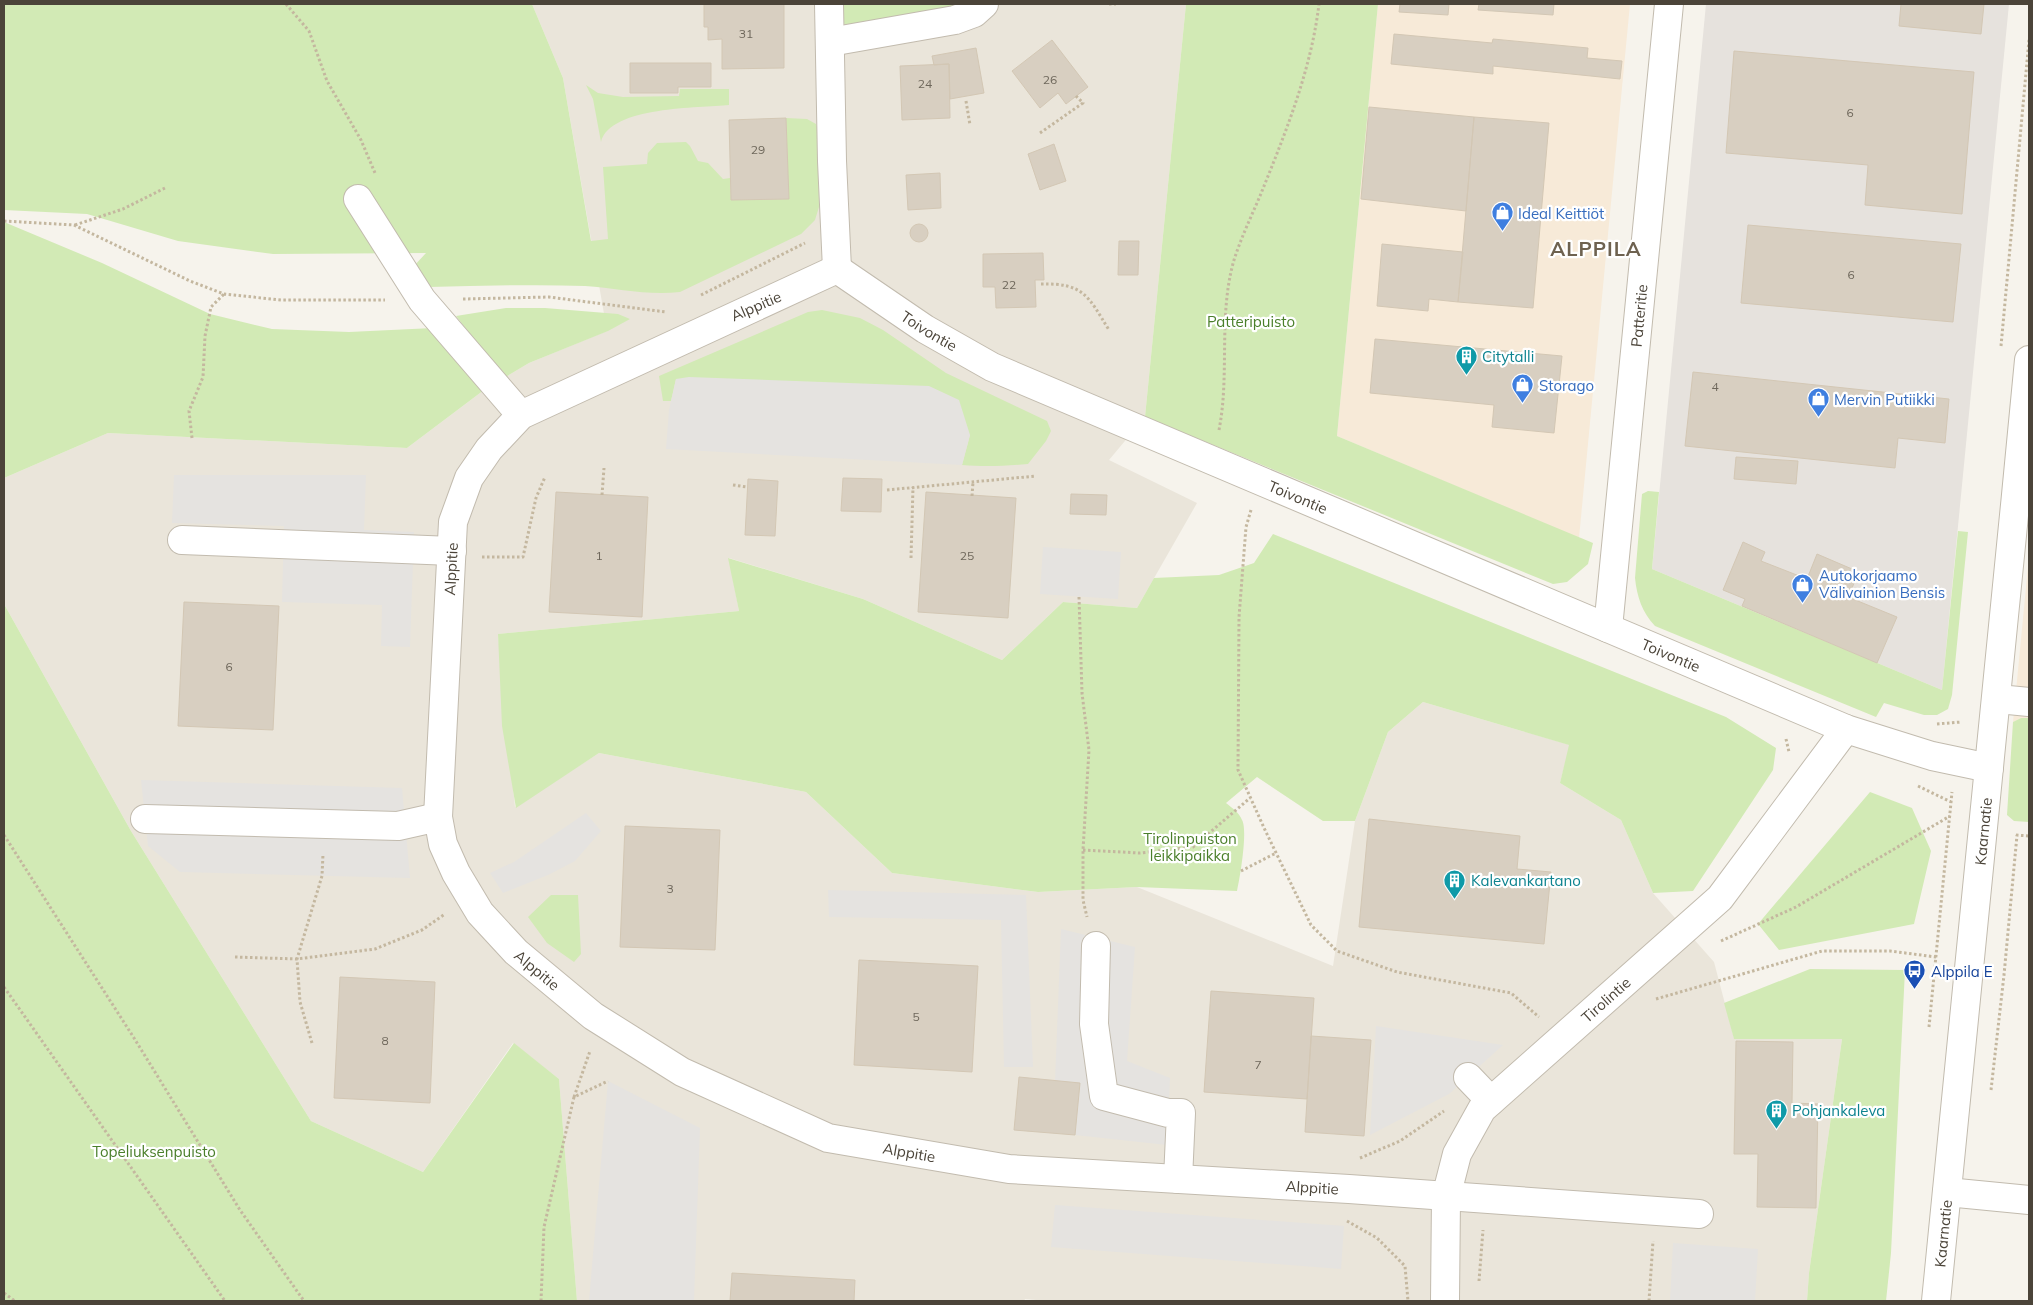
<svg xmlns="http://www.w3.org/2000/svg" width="2033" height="1305" font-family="Mulish,sans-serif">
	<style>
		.residential { fill: #eae5da }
		.commercial { fill: #f7ead8 }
		.industrial { fill: #e6e2dd }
		.green { fill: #d2eab5 }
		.parking { fill: #e5e3e0 }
		.building { fill: #d8cfc1; stroke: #d3c7b4 }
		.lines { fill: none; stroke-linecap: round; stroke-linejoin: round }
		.minor-casing { stroke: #c2bbae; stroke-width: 30 }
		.path { stroke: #c4b79f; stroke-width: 3; stroke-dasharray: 2.5 2.5; stroke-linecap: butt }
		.minor { stroke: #fff; stroke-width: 28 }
		.labels { text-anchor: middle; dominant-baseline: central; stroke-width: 4.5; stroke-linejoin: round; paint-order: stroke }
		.number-label { font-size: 12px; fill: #6e675b }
		.shop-label { font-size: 15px; fill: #366cbe; stroke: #fff; text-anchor: start }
		.street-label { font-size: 15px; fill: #4b4439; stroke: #fff }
		.park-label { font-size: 15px; fill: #4a7f2a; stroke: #fff }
		.culture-label { font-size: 15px; fill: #0d838f; stroke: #fff; text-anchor: start }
		.transit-label { font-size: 15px; fill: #164399; stroke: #fff; text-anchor: start }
		.district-label { font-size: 20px; font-weight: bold; letter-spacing: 1px; fill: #6e6250; stroke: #fff }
	</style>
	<rect width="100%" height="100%" fill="#f6f3ec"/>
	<path class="residential" d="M532 4H1186L1145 417 1109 460 1197 503 1137 608 1063 602 1002 660 863 599 729 558 739 611 498 634 515 807 599 753 806 792 892 873 1038 892 1137 887 1333 966 1355 821 1388 732 1423 702 1570 745 1560 783 1621 820 1653 893 1714 962 1734 1038 1842 1039 1809 1273 1807 1301H1047L1025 1299 1024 1301H577L559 1079 513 1043 423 1172 311 1121 131 831 4 604V478L108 433 407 448 484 390 529 363 607 331 563 78Z"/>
	<path class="commercial" d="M1378 4H1630L1579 538 1337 436Z
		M2029 556V718H2021L2013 722Z"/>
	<path class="industrial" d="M1706 4H2009L1942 690 1652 569Z"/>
	<path class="green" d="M4 4H532L563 78 591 241 608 239 603 167 647 164 648 153 657 143 686 142 690 146 698 161 708 163 723 179 730 178 731 200 789 199 786 118 807 119 816 124 818 132 819 207 815 220 801 234 680 292C648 296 617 288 585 286 533 284 481 286 429 287L413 267 426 253 273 254 178 241 87 214 4 210Z
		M842 4H964L961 6 846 27 842 19Z
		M1186 4H1378L1337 436 1593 543 1588 564 1567 582 1553 584 1145 417Z
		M586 85 598 93 623 97 679 96 680 89H729V105C700 108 610 106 601 142L593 99Z
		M4 222 102 263 210 314 272 329 349 332 433 328 484 390 407 448 108 433 4 478Z
		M506 308H545L618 314 630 319 608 331 529 363 504 378 456 316Z
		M822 310 860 318 883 330 946 373 1047 421 1051 431 1046 441 1028 464C1005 466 985 467 962 465L970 435 676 379 671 401H663L659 376 808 312Z
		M1648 491 1659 492 1652 569 1942 690 1958 531 1968 532 1952 695 1948 709 1937 715H1924L1884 703 1876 717 1655 626C1642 612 1637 597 1635 578L1642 494Z
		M1273 534 1726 717 1776 748 1773 770 1693 891 1653 893 1621 820 1560 783 1569 745 1423 702 1388 732 1355 821H1323L1257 777 1226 803C1232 808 1239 812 1242 820 1248 830 1240 878 1237 891L1137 887 1038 892 892 873 806 792 599 753 516 808 502 726 498 634 739 611 728 558 863 599 1002 660 1063 602 1137 608 1154 578 1219 575 1254 563Z
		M4 604 131 831 311 1121 423 1172 514 1043 559 1079 577 1301H4Z
		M2021 718H2029V822L2014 821 2007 815 2013 722Z
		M1870 792 1912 808 1931 851 1914 924 1779 950 1758 924Z
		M551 895H578L581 954 574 962 547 943 528 917Z
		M1810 969 1905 970 1891 1253 1886 1301H1807L1809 1273 1842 1039H1734L1724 1003Z"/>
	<path class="parking" d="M689 377 929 386 959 400 970 435 962 465 666 449 669 410 676 379Z
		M174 475H366L364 530 414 532 410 647 381 646 382 605 282 602 284 526 172 523Z
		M1043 547 1121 552 1118 599 1040 594Z
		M141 780 402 788 410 878 180 872 148 846Z
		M586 813 601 831 575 861 548 875 503 893 490 873 514 862Z
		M828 890 1026 895 1033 1067H1004L1001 920 829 917Z
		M1061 929 1135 947 1127 1061 1170 1078 1167 1145 1075 1135 1080 1083 1055 1082Z
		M1376 1026 1503 1045 1449 1094 1370 1135Z
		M608 1081 700 1128 694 1301H589Z
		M1055 1205 1344 1226 1341 1269 1051 1247Z
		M1673 1243 1758 1249 1755 1301H1670Z"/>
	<path class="building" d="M704 4H784V68L722 69V39L708 40V27H704Z
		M1400 4H1449L1448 15 1399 12Z
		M1479 4H1554L1553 15 1478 10Z
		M1901 4H1984L1981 34 1899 26Z
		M1394 34 1492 43 1493 39 1588 48 1587 58 1622 61 1620 79 1493 66V74L1391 64Z
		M1052 40 1088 87 1066 104 1058 93 1040 108 1012 71Z
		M976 48 984 93 950 99 949 64 934 65 932 56Z
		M1734 51 1974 72 1962 214 1865 205 1868 165 1726 153Z
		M630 63H711V87H678V93H630Z
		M949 64 950 118 902 120 900 66Z
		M1369 107 1474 117 1466 211 1361 199Z
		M1474 117 1549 123 1533 308 1458 302Z
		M786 118 789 199 731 200 729 120Z
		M1054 144 1066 181 1040 190 1028 154Z
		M940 173 941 208 908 210 906 175Z
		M910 233a9 9 0 1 1 18 0a9 9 0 1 1-18 0Z
		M1748 225 1961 244 1953 322 1741 303Z
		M1119 241H1139L1138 275H1118Z
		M1382 244 1463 252 1458 302 1429 299 1428 311 1377 306Z
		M1043 253 1044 280H1035L1036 307 996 308 995 287H983V254Z
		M1375 339 1562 356 1554 433 1492 427 1494 405 1370 393Z
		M1693 372 1949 399 1945 443 1898 438 1895 468 1685 446Z
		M1736 457 1798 461 1796 484 1734 479Z
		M843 478 882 479 881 512 841 511Z
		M748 479 778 481 775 536 745 535Z
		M556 492 648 497 642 617 549 612Z
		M926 492 1016 498 1008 618 918 612Z
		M1071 494 1107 495 1106 515 1070 514Z
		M1743 542 1765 552 1761 561 1807 579 1817 554 1859 572 1848 597 1897 617 1877 663 1742 606 1745 599 1723 590Z
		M184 602 279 606 273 730 178 726Z
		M1369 819 1520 836 1517 869 1551 872 1544 944 1359 927Z
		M625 826 720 830 715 950 620 947Z
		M859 960 978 966 972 1072 854 1065Z
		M340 977 435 982 430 1103 334 1098Z
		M1211 991 1314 998 1307 1099 1204 1092Z
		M1311 1036 1371 1040 1364 1136 1305 1132Z
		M1736 1041 1793 1042 1792 1103 1818 1104 1816 1208 1757 1207 1758 1154H1734Z
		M1019 1077 1080 1083 1075 1135 1014 1130Z
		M732 1273 855 1280 854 1301H730Z"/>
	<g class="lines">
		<defs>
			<g id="minor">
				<path d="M829 4 832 161 837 269"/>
				<path d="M830 42 955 20 974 13 984 4"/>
				<path d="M358 199 422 300 521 415"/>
				<path id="s1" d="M837 269 521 415 489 449 469 478 453 522 438 817 443 844 456 873 480 913 516 952 593 1016 682 1072 828 1138 1009 1169 1349 1189 1699 1214"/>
				<path id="s2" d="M837 269 925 329 992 367 1846 729 1932 756 1989 768"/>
				<path d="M182 540 452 551"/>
				<path id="s3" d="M1608 628 1669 4"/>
				<path d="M1998 699 2029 702"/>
				<path d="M145 819 398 826 438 817"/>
				<path d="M1096 946 1094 1024 1104 1096 1168 1113H1181L1178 1179"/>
				<path d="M1468 1077 1491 1101"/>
				<path d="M1947 1192 2029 1200"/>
				<path id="s4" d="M1445 1301 1446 1197 1457 1154 1482 1109 1720 898 1846 729"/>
				<path id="s5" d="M1936 1301C1967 988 1999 674 2029 360"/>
			</g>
		</defs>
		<use href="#minor" class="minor-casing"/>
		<path class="path" d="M286 4 309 31 327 81 361 140 375 173
			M1109 4H1116
			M966 101 970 125
			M1040 133 1083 103 1076 96
			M4 221 74 225 190 281 224 294 281 300H385
			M75 225 123 209 167 187
			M1041 284C1084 283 1088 296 1109 330
			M701 295 805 243
			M463 299 549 297 666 312
			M2001 346 2029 40
			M1219 430C1230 374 1218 315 1234 260 1241 238 1251 217 1260 196 1285 134 1311 71 1319 4
			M192 438 189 411 203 377 205 336 211 307 224 294
			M733 485 747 487
			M887 490 1036 476
			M602 495 604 468
			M972 496 973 482
			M1251 510 1246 527 1239 617 1238 770 1265 830 1311 925 1337 951 1397 972 1511 993 1539 1017
			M482 557H523L536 498 545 477
			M911 558 913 487
			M1079 597 1082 693 1089 750 1083 850V900L1087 917
			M1937 724 1961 722
			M1786 739 1789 752
			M1918 786 1951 802
			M4 835 134 1038 240 1210 304 1301
			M2016 835 2029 836
			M1083 850 1140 853 1193 847 1250 798
			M1241 871 1276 853
			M1721 941 1796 907 1950 816
			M235 957 297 959 375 949 422 930 445 914
			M4 987 225 1301
			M1656 999 1822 951H1890L1936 957
			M1929 1027 1952 792
			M312 1043 300 1002 297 959 322 876 323 854
			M1991 1090 2004 975 2017 835
			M574 1097 590 1051
			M1360 1158 1400 1141 1444 1111
			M1347 1221 1377 1238 1405 1266 1408 1301
			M1479 1281 1483 1230
			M4 1293 15 1301
			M541 1301 544 1227 574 1097 608 1081
			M1649 1301 1653 1241"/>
		<use href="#minor" class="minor"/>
	</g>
	<defs>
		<symbol id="shop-pin" viewBox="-11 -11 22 30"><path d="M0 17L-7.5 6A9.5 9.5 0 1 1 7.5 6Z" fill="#3f7fe0" stroke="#fff"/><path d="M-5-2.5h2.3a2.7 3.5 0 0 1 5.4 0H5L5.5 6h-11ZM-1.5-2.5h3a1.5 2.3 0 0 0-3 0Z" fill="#fff"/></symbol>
		<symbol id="building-pin" viewBox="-11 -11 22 30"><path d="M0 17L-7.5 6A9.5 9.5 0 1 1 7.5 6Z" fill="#0f9aa8" stroke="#fff"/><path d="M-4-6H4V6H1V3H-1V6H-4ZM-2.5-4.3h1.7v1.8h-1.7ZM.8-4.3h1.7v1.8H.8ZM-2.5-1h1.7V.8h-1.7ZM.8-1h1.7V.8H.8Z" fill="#fff"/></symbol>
		<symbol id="bus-pin" viewBox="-11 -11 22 30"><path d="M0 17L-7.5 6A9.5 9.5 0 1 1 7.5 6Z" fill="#1a4fb4" stroke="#fff"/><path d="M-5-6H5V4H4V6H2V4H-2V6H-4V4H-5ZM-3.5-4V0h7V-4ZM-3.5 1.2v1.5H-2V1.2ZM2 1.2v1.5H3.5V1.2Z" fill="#fff"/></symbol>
	</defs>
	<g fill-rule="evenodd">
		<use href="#shop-pin" x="1490" y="200" width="25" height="34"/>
		<use href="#building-pin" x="1454" y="344" width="25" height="34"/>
		<use href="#shop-pin" x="1510" y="372" width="25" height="34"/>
		<use href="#shop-pin" x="1806" y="386" width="25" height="34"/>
		<use href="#shop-pin" x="1790" y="572" width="25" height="34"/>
		<use href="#building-pin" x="1442" y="868" width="25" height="34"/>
		<use href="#bus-pin" x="1902" y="958" width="25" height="34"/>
		<use href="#building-pin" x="1764" y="1098" width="25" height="34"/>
	</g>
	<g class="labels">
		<g class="number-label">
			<text x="746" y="33">31</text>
			<text x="1050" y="79">26</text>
			<text x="925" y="83">24</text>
			<text x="1850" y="112">6</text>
			<text x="758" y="149">29</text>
			<text x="1851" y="274">6</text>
			<text x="1009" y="284">22</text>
			<text x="1715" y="386">4</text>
			<text x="599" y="555">1</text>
			<text x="967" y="555">25</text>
			<text x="229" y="666">6</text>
			<text x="670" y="888">3</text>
			<text x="916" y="1016">5</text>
			<text x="385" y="1040">8</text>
			<text x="1258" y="1064">7</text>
		</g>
		<g class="shop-label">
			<text x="1518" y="213">Ideal Keittiöt</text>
			<text x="1539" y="385">Storago</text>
			<text x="1834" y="399">Mervin Putiikki</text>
			<text x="1819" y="575">Autokorjaamo<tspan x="1819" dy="17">Välivainion Bensis</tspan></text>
		</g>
		<g class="street-label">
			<text transform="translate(756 306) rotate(-23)">Alppitie</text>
			<text stroke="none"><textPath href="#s3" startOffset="314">Patteritie</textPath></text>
			<text stroke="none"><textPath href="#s2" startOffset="111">Toivontie</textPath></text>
			<text stroke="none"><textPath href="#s2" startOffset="516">Toivontie</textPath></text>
			<text transform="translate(451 569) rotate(-87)">Alppitie</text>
			<text stroke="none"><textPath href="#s2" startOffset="921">Toivontie</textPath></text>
			<text stroke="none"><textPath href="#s5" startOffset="472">Kaarnatie</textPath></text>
			<text stroke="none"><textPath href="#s1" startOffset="959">Alppitie</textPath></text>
			<text stroke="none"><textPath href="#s4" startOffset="365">Tirolintie</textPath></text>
			<text stroke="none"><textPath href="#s1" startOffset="1379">Alppitie</textPath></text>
			<text stroke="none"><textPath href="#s1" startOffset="1784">Alppitie</textPath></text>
			<text stroke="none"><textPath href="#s5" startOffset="68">Kaarnatie</textPath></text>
		</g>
		<g class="park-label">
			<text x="1251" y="321">Patteripuisto</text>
			<text x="1190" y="838">Tirolinpuiston<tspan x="1190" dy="17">leikkipaikka</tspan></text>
			<text x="154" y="1151">Topeliuksenpuisto</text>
		</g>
		<g class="culture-label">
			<text x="1482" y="356">Citytalli</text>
			<text x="1471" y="880">Kalevankartano</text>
			<text x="1792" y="1110">Pohjankaleva</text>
		</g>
		<g class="transit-label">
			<text x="1931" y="971">Alppila E</text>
		</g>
		<g class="district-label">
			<text x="1596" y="248">ALPPILA</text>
		</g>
	</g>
	<rect width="2033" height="1305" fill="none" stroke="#4b4439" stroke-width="10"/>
</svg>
